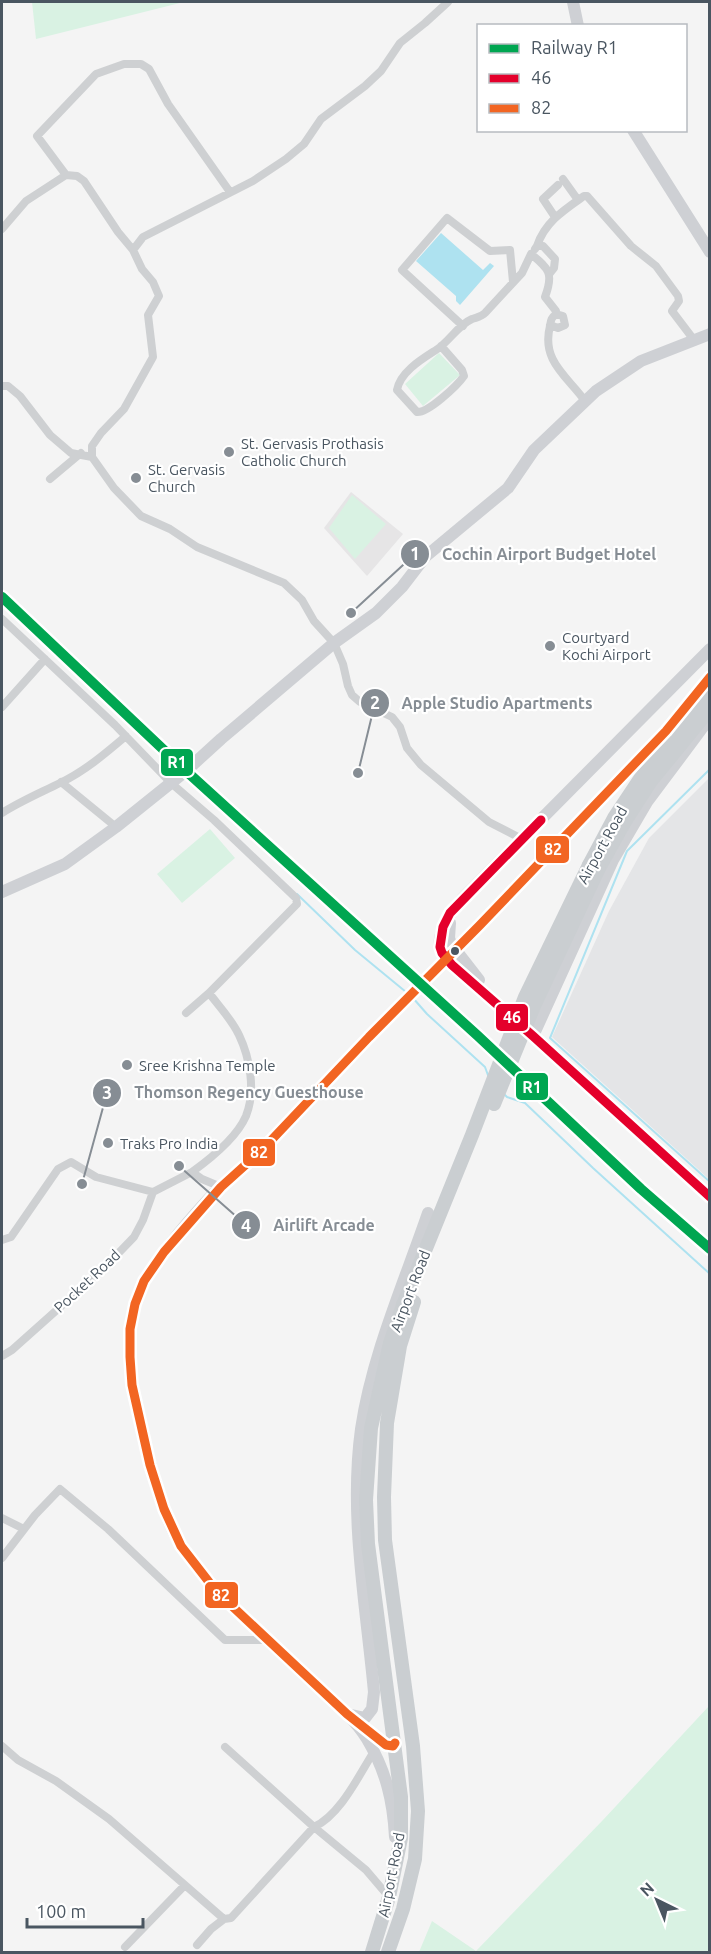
<svg xmlns="http://www.w3.org/2000/svg" width="711" height="1954" font-family="Ubuntu,sans-serif">
	<style>
		.education { fill: #e6e5e6 }
		.airport { fill: #e4e5e7 }
		.green { fill: #d9f2e3 }
		.water { fill: #aee2f0 }
		.lines { fill: none; stroke-linecap: round; stroke-linejoin: round }
		.stream { stroke: #aee2f0; stroke-width: 2 }
		.street { stroke: #ced0d2; stroke-width: 8 }
		.secondary { stroke: #ced0d4; stroke-width: 12 }
		.primary { stroke: #caced1; stroke-width: 14 }
		.secondary-bridge { stroke: #ced0d4; stroke-width: 12 }
		.primary-bridge { stroke: #caced1; stroke-width: 14 }
		.bus-1-casing { stroke: #fff; stroke-width: 14 }
		.bus-2-casing { stroke: #fff; stroke-width: 14 }
		.bus-1 { stroke: #e4002b; stroke-width: 9 }
		.bus-2 { stroke: #f26522; stroke-width: 9 }
		.rail-1-casing { stroke: #fff; stroke-width: 15 }
		.rail-1 { stroke: #00a651; stroke-width: 10 }
		.poi-dot { fill: #868d94; stroke: #fff; stroke-width: 2 }
		.bus-dot { fill: #4a5661; stroke: #fff; stroke-width: 2 }
		.labels { text-anchor: middle; dominant-baseline: central; stroke-width: 4.5; stroke-linejoin: round; paint-order: stroke }
		.poi-label { font-size: 15px; fill: #4a5661; stroke: #fff; text-anchor: start }
		.street-label { font-size: 15px; fill: #4a5661; stroke: #fff }
		.leader { fill: none; stroke: #868d94; stroke-width: 2 }
		.callout-dot { fill: #868d94; stroke: #fff; stroke-width: 2 }
		.mark-label { font-size: 18px; text-anchor: middle; font-weight: bold; fill: #fff }
		.callout-label { font-size: 16px; text-anchor: middle; font-weight: bold; fill: #868d94; stroke: #fff; stroke-width: 4.5; stroke-linejoin: round; paint-order: stroke }
		.line-badge { stroke: #fff; stroke-width: 2 }
		.badge-label { font-size: 16px; text-anchor: middle; font-weight: bold; fill: #fff }
	</style>
	<rect width="100%" height="100%" fill="#f4f4f4"/>
	<path class="education" d="M351 492 403 534 367 576 324 528Z"/>
	<path class="airport" d="M709 778V1179L552 1037 609 911 649 838Z"/>
	<path class="green" d="M32 2H184L36 39Z
		M439 353 460 375 423 406 405 384Z
		M352 495 386 524 355 559 329 528Z
		M210 829 235 858 182 903 157 874Z
		M709 1706V1952H419L432 1921 476 1951 603 1820Z"/>
	<path class="water" d="M441 233 483 270 490 263 494 266 460 305 456 301V296L416 261Z"/>
	<g class="lines">
		<path class="stream" d="M710 769 627 851 550 1038 710 1182
			M297 894 355 950 406 992
			M413 998 427 1014 485 1067 489 1078
			M503 1093 507 1097 525 1103 593 1168 710 1274"/>
		<path class="street" d="M448 2 425 23 400 43 381 71 365 86 321 119 304 144 286 159 253 181 143 237 133 250 142 269 153 282 159 296 148 315 153 357 124 409 101 433 92 446V457L114 488 141 516 170 529 197 547 284 583 302 600 314 621 334 643 343 664 348 686 352 695 360 702 392 717 400 727 407 748 421 765 489 822 522 839
			M66 175 37 136 96 74 124 64H141L149 69 168 104 230 192
			M563 179 578 200
			M555 217 543 199 558 185
			M2 229 26 201 66 175 77 176 84 181 118 232 133 250
			M537 246C545 222 564 210 584 196H587L631 246 656 266 678 296 679 301 672 311 694 340
			M535 249 537 246H543L555 259 554 268 550 273
			M550 325 558 328 565 325 563 316 556 314
			M463 326 402 270 447 218 490 251 510 250 513 282
			M441 346 462 370 464 376C457 386 428 413 417 412L397 390C400 372 422 359 436 350 449 342 458 325 472 319 478 317 481 317 485 313L522 273 531 254C549 269 554 273 545 297L556 311V314C551 318 551 320 550 326 541 361 567 376 585 401
			M2 386H8L20 396 50 435 71 453 92 457
			M50 479 81 453
			M2 619 115 725 171 783 214 820 296 898 297 904 209 993 186 1013
			M2 707 45 659
			M61 782 116 827
			M2 813C21 801 40 793 60 783 85 771 106 753 126 736
			M192 1172C210 1159 237 1137 246 1116 256 1091 250 1058 239 1035 232 1020 219 1006 209 993
			M2 1240 11 1237 58 1169 71 1162 96 1177 153 1192 192 1172 202 1179 221 1187
			M2 1356 12 1350 105 1267 134 1237 143 1220 153 1192
			M2 1518 24 1529
			M2 1558 35 1515 60 1489 108 1529 225 1640H268
			M361 1726 386 1745 393 1746 395 1743
			M2 1746 18 1760 56 1781 109 1819 224 1919 231 1918 314 1827C340 1815 358 1777 373 1753
			M225 1747 314 1827 366 1870 389 1897
			M197 1945 211 1929 224 1919
			M125 1947 185 1885"/>
		<path class="secondary" d="M573 2 578 26
			M633 130 710 252
			M710 649 462 899C452 911 433 936 442 953 444 958 449 961 452 965L533 1036 710 1197
			M2 892 65 864 116 827 187 770 221 739 334 643 376 613 402 587 425 557 508 488 534 450 596 391 641 361 710 334
			M450 923 449 938 451 944 479 980
			M480 925 666 731 710 677
			M533 1036 613 860 647 802 706 723
			M369 1037C334 1074 300 1112 264 1148 251 1162 234 1173 220 1187 193 1215 166 1246 146 1279 123 1316 128 1367 137 1408 147 1449 159 1514 183 1548 218 1598 265 1637 309 1679 329 1697 353 1716 367 1739 386 1771 393 1800 395 1837
			M347 1714 365 1718 372 1709 374 1692C366 1605 349 1516 361 1429 372 1355 404 1283 428 1213"/>
		<path class="primary" d="M589 865 614 818 640 779 710 692
			M599 868 624 823 651 781 710 709
			M372 1952 389 1897 401 1838V1797L368 1544 366 1500 371 1428 390 1343 403 1305
			M388 1952 403 1909 415 1859 418 1811 413 1746 385 1540 384 1497 387 1423 400 1346 414 1302"/>
		<path class="secondary-bridge" d="M369 1037 480 925"/>
		<path class="primary-bridge" d="M494 1104 534 1006 599 868
			M403 1305 472 1135 525 997 589 865"/>
		<defs>
			<path id="bus-1" d="M541 820 450 913 443 927 440 947 442 953 452 965 533 1036 710 1197"/>
			<path id="bus-2" d="M395 1743 393 1746 386 1745 347 1714 233 1607 209 1582 181 1546 164 1509 150 1465 132 1385 130 1357V1329L135 1304 144 1281 164 1252 221 1187 262 1150 369 1037 480 925 666 731 710 677"/>
		</defs>
		<use href="#bus-1" class="bus-1-casing"/>
		<use href="#bus-2" class="bus-2-casing"/>
		<use href="#bus-1" class="bus-1"/>
		<use href="#bus-2" class="bus-2"/>
		<defs>
			<path id="rail-1" d="M2 597 185 770 478 1036 641 1189 710 1249"/>
		</defs>
		<use href="#rail-1" class="rail-1-casing"/>
		<use href="#rail-1" class="rail-1"/>
	</g>
	<g class="poi-dot">
		<circle cx="229" cy="452" r="6"/>
		<circle cx="136" cy="478" r="6"/>
		<circle cx="550" cy="646" r="6"/>
		<circle cx="127" cy="1065" r="6"/>
		<circle cx="108" cy="1143" r="6"/>
	</g>
	<circle class="bus-dot" cx="455" cy="951" r="5"/>
	<g class="labels">
		<g class="poi-label">
			<text x="241" y="443">St. Gervasis Prothasis<tspan x="241" dy="17">Catholic Church</tspan></text>
			<text x="148" y="469">St. Gervasis<tspan x="148" dy="17">Church</tspan></text>
			<text x="562" y="637">Courtyard<tspan x="562" dy="17">Kochi Airport</tspan></text>
			<text x="139" y="1065">Sree Krishna Temple</text>
			<text x="120" y="1143">Traks Pro India</text>
		</g>
		<g class="street-label">
			<text transform="translate(602 845) rotate(-61)">Airport Road</text>
			<text transform="translate(87 1281) rotate(-43)">Pocket Road</text>
			<text transform="translate(410 1291) rotate(-69)">Airport Road</text>
			<text transform="translate(391 1875) rotate(-79)">Airport Road</text>
		</g>
	</g>
	<path class="leader" d="M351 613L415 554M358 773L375 703M82 1184L107 1093M179 1166L246 1225"/>
	<g class="callout-dot">
		<circle cx="351" cy="613" r="6"/>
		<circle cx="358" cy="773" r="6"/>
		<circle cx="82" cy="1184" r="6"/>
		<circle cx="179" cy="1166" r="6"/>
		<circle cx="415" cy="554" r="15"/>
		<circle cx="375" cy="703" r="15"/>
		<circle cx="107" cy="1093" r="15"/>
		<circle cx="246" cy="1225" r="15"/>
	</g>
	<g class="mark-label">
		<text x="415" y="560">1</text>
		<text x="375" y="709">2</text>
		<text x="107" y="1099">3</text>
		<text x="246" y="1232">4</text>
	</g>
	<g class="callout-label">
		<text x="549" y="560">Cochin Airport Budget Hotel</text>
		<text x="497" y="709">Apple Studio Apartments</text>
		<text x="249" y="1098">Thomson Regency Guesthouse</text>
		<text x="324" y="1231">Airlift Arcade</text>
	</g>
	<g class="line-badge">
		<rect x="160" y="748" width="34" height="29" rx="6" fill="#00a651"/>
		<rect x="535" y="835" width="35" height="29" rx="6" fill="#f26522"/>
		<rect x="495" y="1003" width="34" height="29" rx="6" fill="#e4002b"/>
		<rect x="515" y="1072" width="34" height="29" rx="6" fill="#00a651"/>
		<rect x="242" y="1138" width="34" height="29" rx="6" fill="#f26522"/>
		<rect x="204" y="1581" width="35" height="28" rx="6" fill="#f26522"/>
	</g>
	<g class="badge-label">
		<text x="177" y="768">R1</text>
		<text x="553" y="855">82</text>
		<text x="512" y="1023">46</text>
		<text x="532" y="1093">R1</text>
		<text x="259" y="1158">82</text>
		<text x="221" y="1601">82</text>
	</g>
	<rect width="711" height="1954" fill="none" stroke="#4a5661" stroke-width="6"/>
	<rect x="477" y="24" width="210" height="108" fill="#ffffff" stroke="#b7bbc0" stroke-width="1.5"/>
	<rect x="489" y="44" width="30" height="9" fill="#00a651" stroke="#b7bbc0" stroke-width="1.5"/>
	<text x="531" y="54" font-size="18" fill="#4a5661">Railway R1</text>
	<rect x="489" y="74" width="30" height="9" fill="#e4002b" stroke="#b7bbc0" stroke-width="1.5"/>
	<text x="531" y="84" font-size="18" fill="#4a5661">46</text>
	<rect x="489" y="104" width="30" height="9" fill="#f26522" stroke="#b7bbc0" stroke-width="1.5"/>
	<text x="531" y="114" font-size="18" fill="#4a5661">82</text>
	<g transform="translate(657 1900) rotate(317)" stroke="#ffffff" stroke-width="4.5" paint-order="stroke">
	<path d="M0-4.5L10 22L0 15L-10 22Z" fill="#4a5661"/>
	<text y="-9" font-size="16" font-weight="bold" text-anchor="middle" fill="#4a5661">N</text>
	</g>
	<path d="M27 1918v9h116v-9" fill="none" stroke="#4a5661" stroke-width="3"/>
	<text x="36" y="1918" font-size="18" fill="#4a5661" stroke="#ffffff" stroke-width="4.5" paint-order="stroke">100 m</text>
</svg>
